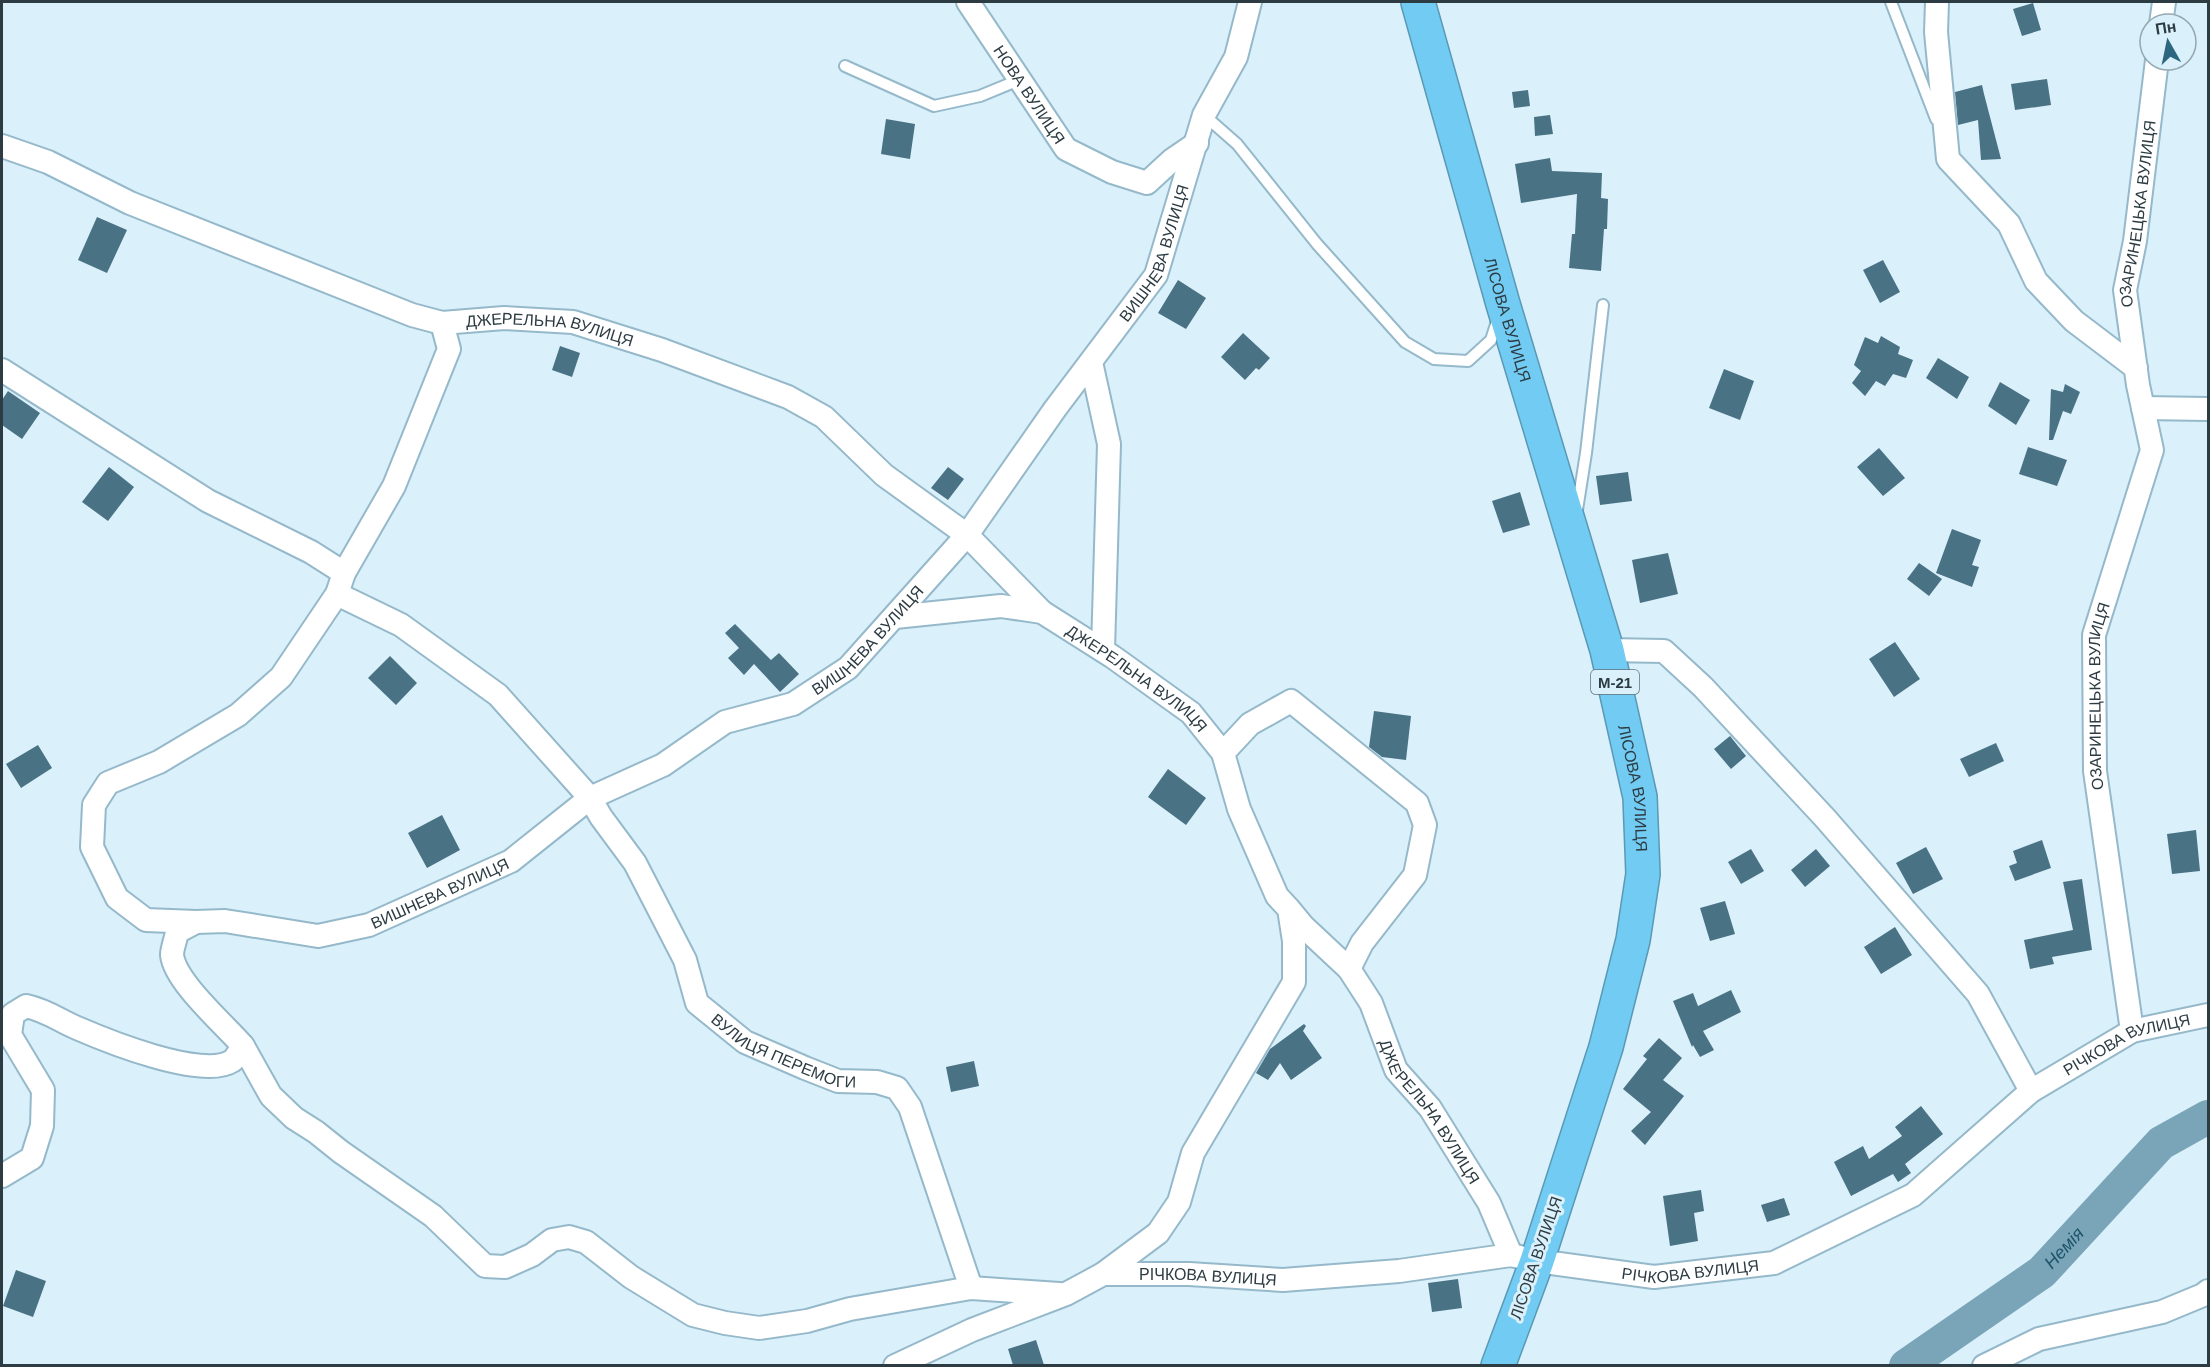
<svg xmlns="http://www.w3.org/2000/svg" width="2210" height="1367" font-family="Helvetica,sans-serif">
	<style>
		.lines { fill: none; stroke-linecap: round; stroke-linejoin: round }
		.river { stroke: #7aa5b8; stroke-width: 34 }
		.building { fill: #497284 }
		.lane-casing { stroke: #95b9ca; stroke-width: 14 }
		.street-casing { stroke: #95b9ca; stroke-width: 26 }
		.highway-casing { stroke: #5a99b5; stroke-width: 36 }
		.lane { stroke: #fff; stroke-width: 10 }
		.street { stroke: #fff; stroke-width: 22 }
		.highway { stroke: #72cbf2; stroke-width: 33 }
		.labels { text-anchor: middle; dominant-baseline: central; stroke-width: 6; stroke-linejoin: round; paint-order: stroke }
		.shield { fill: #daf0fa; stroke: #61727a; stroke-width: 1.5 }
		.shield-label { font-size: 15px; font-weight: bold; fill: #2d3c43 }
		.street-label { font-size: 16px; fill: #2d3c43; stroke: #daf0fa }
		.water-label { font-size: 18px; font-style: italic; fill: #1e556b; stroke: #daf0fa }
	</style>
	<rect width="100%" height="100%" fill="#daf0fa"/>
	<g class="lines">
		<path class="river" id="s1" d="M1906 1366 2042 1272 2161 1143 2208 1117"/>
	</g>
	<path class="building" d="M2033 3 2041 30 2022 36 2013 9Z
		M2047 79 2051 105 2015 110 2011 84Z
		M1982 85 1984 94 2001 159 1981 160 1978 120 1958 125 1955 92Z
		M1528 90 1530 106 1514 108 1512 92Z
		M1550 115 1553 134 1535 136 1534 117Z
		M886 119 915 124 910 159 881 154Z
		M1550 158 1552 171 1602 173 1601 198 1608 199 1607 229H1604L1601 271 1569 268 1572 234H1575L1577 194 1521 203 1515 164Z
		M97 217 127 230 107 273 78 260Z
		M1883 260 1900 292 1880 303 1863 270Z
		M1178 280 1206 298 1186 329 1158 313Z
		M1243 333 1270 358 1259 370 1256 368 1245 380 1221 357Z
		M1881 336 1900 347 1898 354 1913 360 1906 378 1893 374 1885 386 1876 381 1865 396 1852 383 1861 371 1854 365 1865 337 1878 343Z
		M560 346 580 353 572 377 552 370Z
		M1938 358 1969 377 1957 399 1926 378Z
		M1724 369 1754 381 1740 420 1709 408Z
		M2000 382 2030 400 2016 425 1988 406Z
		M2065 384 2080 392 2071 414 2063 411 2053 440H2049L2051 389 2063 392Z
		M8 391 40 413 22 439 2 425V400Z
		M2028 447 2067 460 2057 486 2019 474Z
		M1879 448 1905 478 1883 496 1857 467Z
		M109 467 134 487 108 521 82 502Z
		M948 467 964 479 948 500 931 488Z
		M1628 472 1632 501 1600 505 1596 476Z
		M1520 492 1530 525 1503 533 1492 501Z
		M1952 529 1981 540 1972 565 1979 567 1972 587 1936 573Z
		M1668 553 1678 594 1640 603 1632 560Z
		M1919 563 1942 579 1929 596 1907 579Z
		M735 624 771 660 779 653 799 674 780 692 754 664 744 675 728 658 739 648 725 633Z
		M1895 642 1920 679 1894 697 1869 659Z
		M390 656 417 683 396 705 368 678Z
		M1374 711 1411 716 1406 760 1382 757 1369 747Z
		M1730 736 1746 756 1731 769 1714 749Z
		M1996 743 2004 761 1969 777 1960 759Z
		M38 745 52 768 21 788 6 764Z
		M1168 769 1206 798 1186 825 1148 797Z
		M442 815 460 850 427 868 408 833Z
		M2196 830 2200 871 2172 874 2167 834Z
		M2042 840 2051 868 2015 881 2009 866 2017 863 2013 851Z
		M1926 847 1943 879 1913 894 1896 863Z
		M1751 849 1764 871 1741 884 1728 862Z
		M1816 849 1830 866 1805 887 1791 870Z
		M2082 879 2092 950 2052 957 2054 964 2030 969 2024 940 2073 930 2063 882Z
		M1725 901 1735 934 1710 941 1700 908Z
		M1895 927 1912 955 1881 974 1864 947Z
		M1731 990 1741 1012 1703 1031 1714 1050 1700 1057 1693 1045 1692 1047 1673 1001 1693 993 1698 1006Z
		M1304 1024 1306 1026 1303 1031 1322 1058 1291 1080 1280 1063 1268 1080 1256 1073 1270 1049Z
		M1659 1038 1682 1058 1663 1080 1684 1096 1645 1145 1631 1131 1651 1112 1623 1089 1647 1059 1643 1056Z
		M974 1061 979 1086 951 1092 946 1067Z
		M1921 1106 1943 1134 1905 1164 1911 1173 1898 1182 1893 1174 1851 1196 1834 1162 1863 1146 1869 1159 1902 1136 1895 1127Z
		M1701 1190 1704 1211 1694 1213 1698 1241 1670 1246 1663 1196Z
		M1784 1198 1790 1215 1767 1222 1761 1205Z
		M16 1270 46 1281 33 1317 3 1306Z
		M1458 1279 1462 1308 1432 1312 1428 1283Z
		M1036 1340 1044 1365H1013L1008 1349Z"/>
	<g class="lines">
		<defs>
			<path id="lane" d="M1891 2 1936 119
				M845 66 934 106 980 96 1019 80
				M1204 115 1237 144 1317 244 1405 342 1434 359 1468 361 1491 340 1498 318
				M1577 510 1586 453 1603 305"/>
			<g id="street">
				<path id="s2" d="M968 2 1066 149 1112 172 1147 183 1172 160 1197 143"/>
				<path d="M1937 2 1936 32 1948 159 2009 224 2036 281 2074 321 2136 368"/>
				<path d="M2161 24 2164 2"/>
				<path id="s3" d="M2 146 48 162 130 203 412 315 442 323 504 318 573 322 662 350 788 397 824 417 884 475 967 535 1042 612"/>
				<path id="s4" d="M442 323 449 349 394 486 344 573 337 594 281 677 238 715 159 762 108 783 94 805 92 847 117 898 146 920 196 922 225 921 318 936 369 925 511 861 590 798 663 765 725 722 793 704 848 668 967 535 1055 409 1156 275 1204 115 1236 57 1250 2"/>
				<path d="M1091 362 1109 444 1103 650"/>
				<path d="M2 370 208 501 311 552 344 573"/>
				<path d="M2143 408 2208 409"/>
				<path id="s5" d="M337 594 401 625 498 695 590 798 601 817 635 863 685 960 697 1003 745 1042 805 1068 838 1081 877 1082 897 1088 910 1107 971 1288"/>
				<path id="s6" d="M895 617 1001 606 1042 612 1113 657 1191 713 1223 753"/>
				<path d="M1607 650 1664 651 1703 687 1825 818 1978 994 2031 1091"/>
				<path id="s7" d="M1349 969 1371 1003 1396 1070 1430 1108 1489 1203 1511 1255"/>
				<path id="s8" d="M2132 1031 2095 771 2094 635 2152 450 2138 385 2125 290 2135 241 2157 60"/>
				<path d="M243 1046 271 1096 294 1118 316 1132 341 1152 433 1216 485 1266 505 1267 532 1255 552 1240 569 1237 586 1242 631 1277 693 1315 725 1323 759 1328 807 1321 850 1309 971 1288 1059 1294"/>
				<path d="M2 1176 32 1158 42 1126 43 1090 10 1035 13 1014 26 1006C48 1011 58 1020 77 1028 107 1041 203 1080 232 1061 236 1058 240 1050 243 1046 224 1024 175 982 172 955 172 948 176 939 177 932L196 922"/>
				<path id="s9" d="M1103 1274H1189L1283 1280 1399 1271 1511 1255 1537 1261 1654 1277 1774 1263 1913 1195 2031 1091 2132 1031 2208 1015"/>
				<path d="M895 1366 972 1330 1066 1294 1103 1274 1158 1233 1179 1202 1193 1153 1294 982V941L1289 909 1277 896 1239 809 1223 753 1250 724 1291 701 1417 803 1425 825 1415 875 1362 943 1349 969 1303 926 1289 909"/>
				<path d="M1984 1366 2039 1339 2162 1312 2203 1295 2208 1291"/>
			</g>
			<g id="highway">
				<path id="s10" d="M1418 2 1503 304 1607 650 1640 797 1643 874 1633 940 1606 1047 1537 1261 1498 1366"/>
			</g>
		</defs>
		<use href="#lane" class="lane-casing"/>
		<use href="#street" class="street-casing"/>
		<use href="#highway" class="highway-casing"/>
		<use href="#lane" class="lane"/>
		<use href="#street" class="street"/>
		<use href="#highway" class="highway"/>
	</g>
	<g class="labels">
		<rect class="shield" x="1591" y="670" width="48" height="24" rx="4.5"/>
		<g class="shield-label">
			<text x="1615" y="682">М-21</text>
		</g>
		<g class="street-label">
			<text stroke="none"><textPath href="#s2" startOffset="111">НОВА ВУЛИЦЯ</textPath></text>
			<text stroke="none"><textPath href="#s8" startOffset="832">ОЗАРИНЕЦЬКА ВУЛИЦЯ</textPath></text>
			<text stroke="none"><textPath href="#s4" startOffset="2056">ВИШНЕВА ВУЛИЦЯ</textPath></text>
			<text stroke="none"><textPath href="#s10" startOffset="330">ЛІСОВА ВУЛИЦЯ</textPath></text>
			<text stroke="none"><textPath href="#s3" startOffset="584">ДЖЕРЕЛЬНА ВУЛИЦЯ</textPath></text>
			<text stroke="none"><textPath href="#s4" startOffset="1570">ВИШНЕВА ВУЛИЦЯ</textPath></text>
			<text stroke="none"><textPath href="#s6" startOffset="264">ДЖЕРЕЛЬНА ВУЛИЦЯ</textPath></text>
			<text stroke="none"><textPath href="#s8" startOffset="338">ОЗАРИНЕЦЬКА ВУЛИЦЯ</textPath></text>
			<text stroke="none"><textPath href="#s10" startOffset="816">ЛІСОВА ВУЛИЦЯ</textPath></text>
			<text stroke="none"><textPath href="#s4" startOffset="1066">ВИШНЕВА ВУЛИЦЯ</textPath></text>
			<text stroke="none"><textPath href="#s9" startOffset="1095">РІЧКОВА ВУЛИЦЯ</textPath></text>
			<text stroke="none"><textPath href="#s5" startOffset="663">ВУЛИЦЯ ПЕРЕМОГИ</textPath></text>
			<text stroke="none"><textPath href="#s7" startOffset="165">ДЖЕРЕЛЬНА ВУЛИЦЯ</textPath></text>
			<text transform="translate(1536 1258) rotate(-71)">ЛІСОВА ВУЛИЦЯ</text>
			<text stroke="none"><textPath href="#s9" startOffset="591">РІЧКОВА ВУЛИЦЯ</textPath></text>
			<text stroke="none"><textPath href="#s9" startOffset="105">РІЧКОВА ВУЛИЦЯ</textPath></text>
		</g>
		<g class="water-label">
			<text stroke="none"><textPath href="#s1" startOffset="198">Немія</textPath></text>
		</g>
	</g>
	<rect width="2210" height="1367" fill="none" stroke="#2d3c43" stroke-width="6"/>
	<g transform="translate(2168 42) rotate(351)"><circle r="28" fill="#daf0fa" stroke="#95a8b1" stroke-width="1.5"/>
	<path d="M0-4.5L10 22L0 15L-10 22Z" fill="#2c677f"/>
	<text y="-9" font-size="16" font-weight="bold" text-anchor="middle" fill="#2d3c43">Пн</text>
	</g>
</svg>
